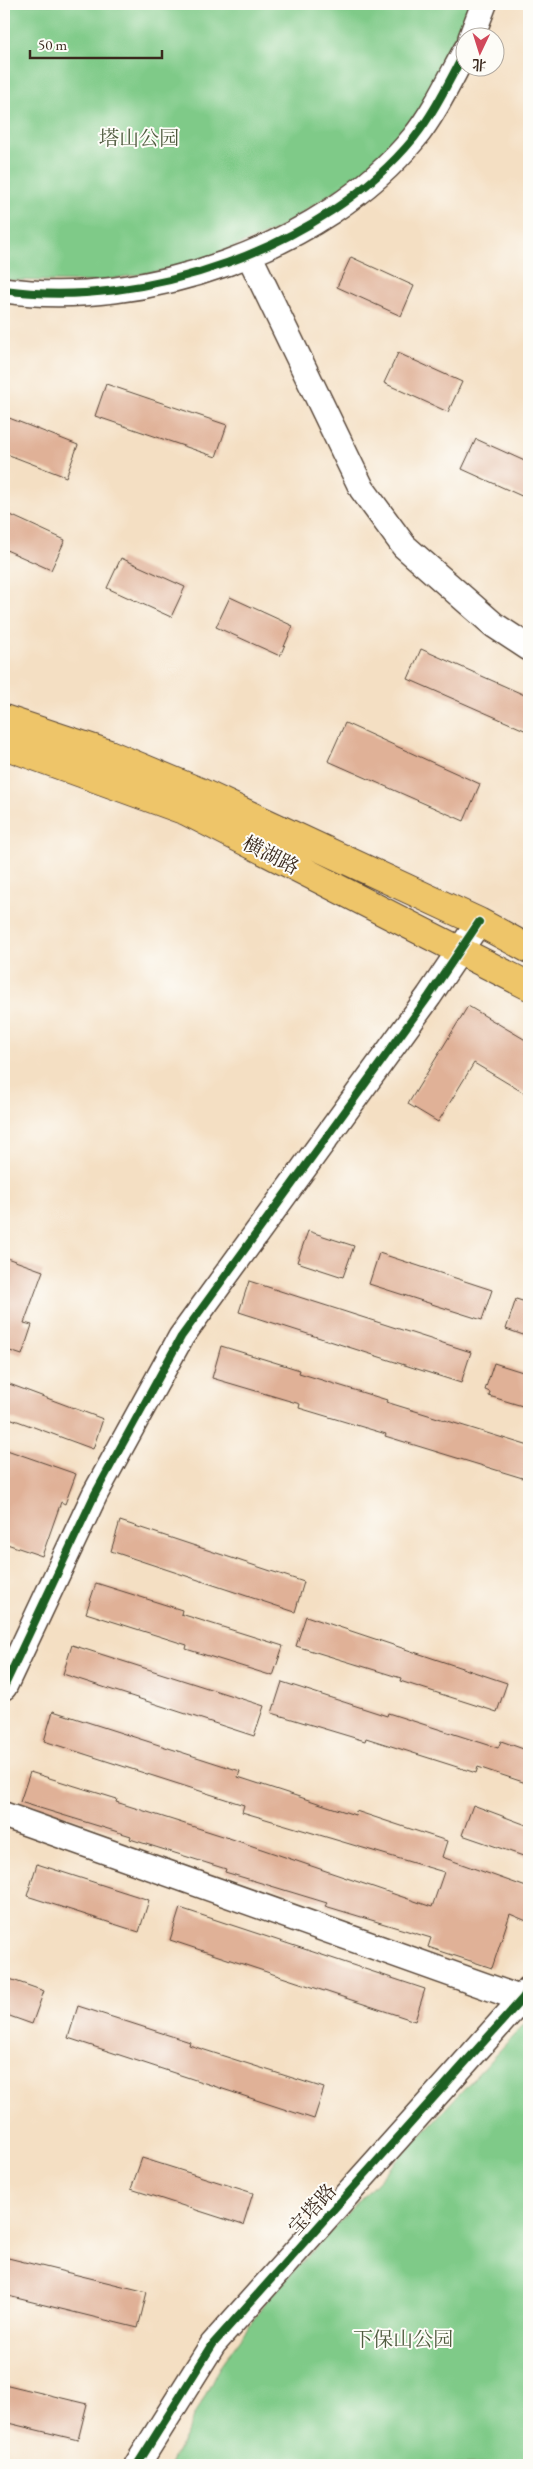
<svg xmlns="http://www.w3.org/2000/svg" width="533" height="2469" font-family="'EB Garamond','Noto Serif SC',serif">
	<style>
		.green { fill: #7fca88; stroke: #5d7a53 }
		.building { fill: #e0b197 }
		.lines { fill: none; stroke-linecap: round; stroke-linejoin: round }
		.minor-casing { stroke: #574537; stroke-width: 28 }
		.highway-casing { stroke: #574537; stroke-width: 30 }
		.minor { stroke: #fff; stroke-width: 25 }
		.highway { stroke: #eec569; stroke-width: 28 }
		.cycleway-casing { stroke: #fdfcf7; stroke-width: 11 }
		.cycleway { stroke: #1b5e20; stroke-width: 8 }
		.labels { text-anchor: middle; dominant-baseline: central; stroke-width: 4; stroke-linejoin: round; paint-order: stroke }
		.park-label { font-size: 20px; fill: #4f5a3e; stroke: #fdfcf7 }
		.street-label { font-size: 20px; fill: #3b2a1e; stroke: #fdfcf7 }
	</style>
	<rect width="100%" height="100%" fill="#fdfcf7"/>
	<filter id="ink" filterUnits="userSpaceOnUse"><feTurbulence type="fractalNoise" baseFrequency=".02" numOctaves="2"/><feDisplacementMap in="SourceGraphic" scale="10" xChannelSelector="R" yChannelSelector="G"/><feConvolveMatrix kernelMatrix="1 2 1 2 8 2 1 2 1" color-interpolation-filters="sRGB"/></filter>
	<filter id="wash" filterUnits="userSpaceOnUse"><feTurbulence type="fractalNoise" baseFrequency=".0096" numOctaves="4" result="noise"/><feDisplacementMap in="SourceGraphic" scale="20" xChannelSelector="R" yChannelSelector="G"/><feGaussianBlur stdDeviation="1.12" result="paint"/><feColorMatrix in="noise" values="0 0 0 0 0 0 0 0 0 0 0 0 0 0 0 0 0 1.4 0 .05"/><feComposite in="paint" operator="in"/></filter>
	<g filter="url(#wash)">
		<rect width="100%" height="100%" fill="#f4dfc3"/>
		<path class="green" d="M4 4H475L464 35 437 87 398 139 361 174 274 231 183 267 93 282 4 280Z
			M529 2019V2465H170L219 2368 268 2299Z"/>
		<g id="blocks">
			<path class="building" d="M351 257 414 286 401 316 337 287Z
				M398 353 462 382 448 412 384 383Z
				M106 384 227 425 216 457 95 416Z
				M4 416 78 445 66 477 4 453Z
				M476 439 529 463V490L526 498 462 469Z
				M4 512 65 540 51 570 4 549Z
				M121 558 185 587 171 617 107 588Z
				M230 597 293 626 280 656 216 627Z
				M421 649 529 697V732L408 679Z
				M345 723 480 784 464 821 328 761Z
				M468 1006 529 1042V1096L474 1063 438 1122 408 1104Z
				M308 1231 354 1246 343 1277 297 1262Z
				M379 1253 492 1290 482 1320 369 1284Z
				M4 1257 43 1271 24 1323 32 1325 22 1355 4 1349Z
				M249 1281 471 1352 461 1383 239 1312Z
				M516 1299 529 1303V1337L506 1329Z
				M221 1346 300 1370 299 1373 387 1400 386 1402 529 1446V1480L385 1436 386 1434 299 1408 300 1404 212 1378Z
				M494 1363 529 1374V1408L489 1396 490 1392 485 1390Z
				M4 1382 103 1419 93 1449 4 1416Z
				M4 1449 76 1474 65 1504 61 1502 42 1556 4 1543Z
				M120 1521 304 1582 295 1612 111 1551Z
				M96 1583 182 1610 181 1614 283 1646 273 1676 186 1649 187 1645 86 1613Z
				M306 1616 507 1683 497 1712 400 1681 401 1678 296 1646Z
				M72 1645 264 1706 254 1736 63 1674Z
				M282 1682 387 1716 388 1713 498 1748 501 1741 529 1751V1784L478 1767 476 1773 366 1738 365 1741 272 1713Z
				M53 1711 240 1771 238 1777 355 1815 356 1811 447 1841 442 1857 529 1888V1922L510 1914 492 1968 428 1947 431 1938 325 1906 327 1903 225 1872 226 1869 130 1839 131 1836 20 1802 30 1772 117 1799 116 1802 226 1837 432 1907 444 1872 242 1812 244 1805 44 1741Z
				M473 1805 529 1826V1858L462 1835Z
				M37 1864 149 1900 139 1932 27 1896Z
				M180 1908 425 1989 415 2021 170 1940Z
				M4 1977 44 1991 32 2024 4 2014Z
				M78 2006 190 2042 189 2045 324 2088 314 2119 68 2038Z
				M142 2158 253 2193 243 2225 131 2189Z
				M4 2257 147 2292 138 2328 4 2295Z
				M4 2384 87 2404 78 2440 4 2422Z"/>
		</g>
	</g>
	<g filter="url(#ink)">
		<use href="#blocks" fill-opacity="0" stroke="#574537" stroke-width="1"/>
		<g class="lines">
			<defs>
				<path id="minor" d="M471 38 484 4
					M249 255 362 489 404 546 494 625 529 648
					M4 290C143 310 324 248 414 138 435 112 450 79 466 50
					M4 1687 95 1494 181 1337 429 996 479 922
					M4 1815 522 1999
					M137 2465 213 2344 522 1999 529 1989"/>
				<path id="highway" d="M4 719 109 754 200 792 479 922 529 949
					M4 745 186 811 529 986"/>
			</defs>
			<use href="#minor" class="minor-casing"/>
			<use href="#highway" class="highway-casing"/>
			<use href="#minor" class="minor"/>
			<use href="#highway" class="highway"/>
			<defs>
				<path id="cycleway" d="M4 290C143 310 324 248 414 138 435 112 450 79 466 50
					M4 1687 95 1494 181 1337 429 996 479 922
					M137 2465 213 2344 522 1999 529 1989"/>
			</defs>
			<use href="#cycleway" class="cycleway-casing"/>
			<use href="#cycleway" class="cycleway"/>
		</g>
	</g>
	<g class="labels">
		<g class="park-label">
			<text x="139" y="138">塔山公园</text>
			<text x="403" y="2339">下保山公园</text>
		</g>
		<g class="street-label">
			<text transform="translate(271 855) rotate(27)">横湖路</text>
			<text transform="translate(312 2209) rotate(-48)">宝塔路</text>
		</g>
	</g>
	<rect width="533" height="2469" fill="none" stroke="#fdfcf7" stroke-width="20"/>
	<g transform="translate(480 52) rotate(184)"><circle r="24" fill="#fdfcf7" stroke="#afa8a0"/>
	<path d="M0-4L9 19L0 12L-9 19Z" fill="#d1495b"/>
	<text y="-8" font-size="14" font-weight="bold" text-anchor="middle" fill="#3b2a1e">北</text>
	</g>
	<path d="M30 50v8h132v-8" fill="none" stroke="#3b2a1e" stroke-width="2.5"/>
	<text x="38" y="50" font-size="15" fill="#3b2a1e" stroke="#fdfcf7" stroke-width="4" paint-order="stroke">50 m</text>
</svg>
